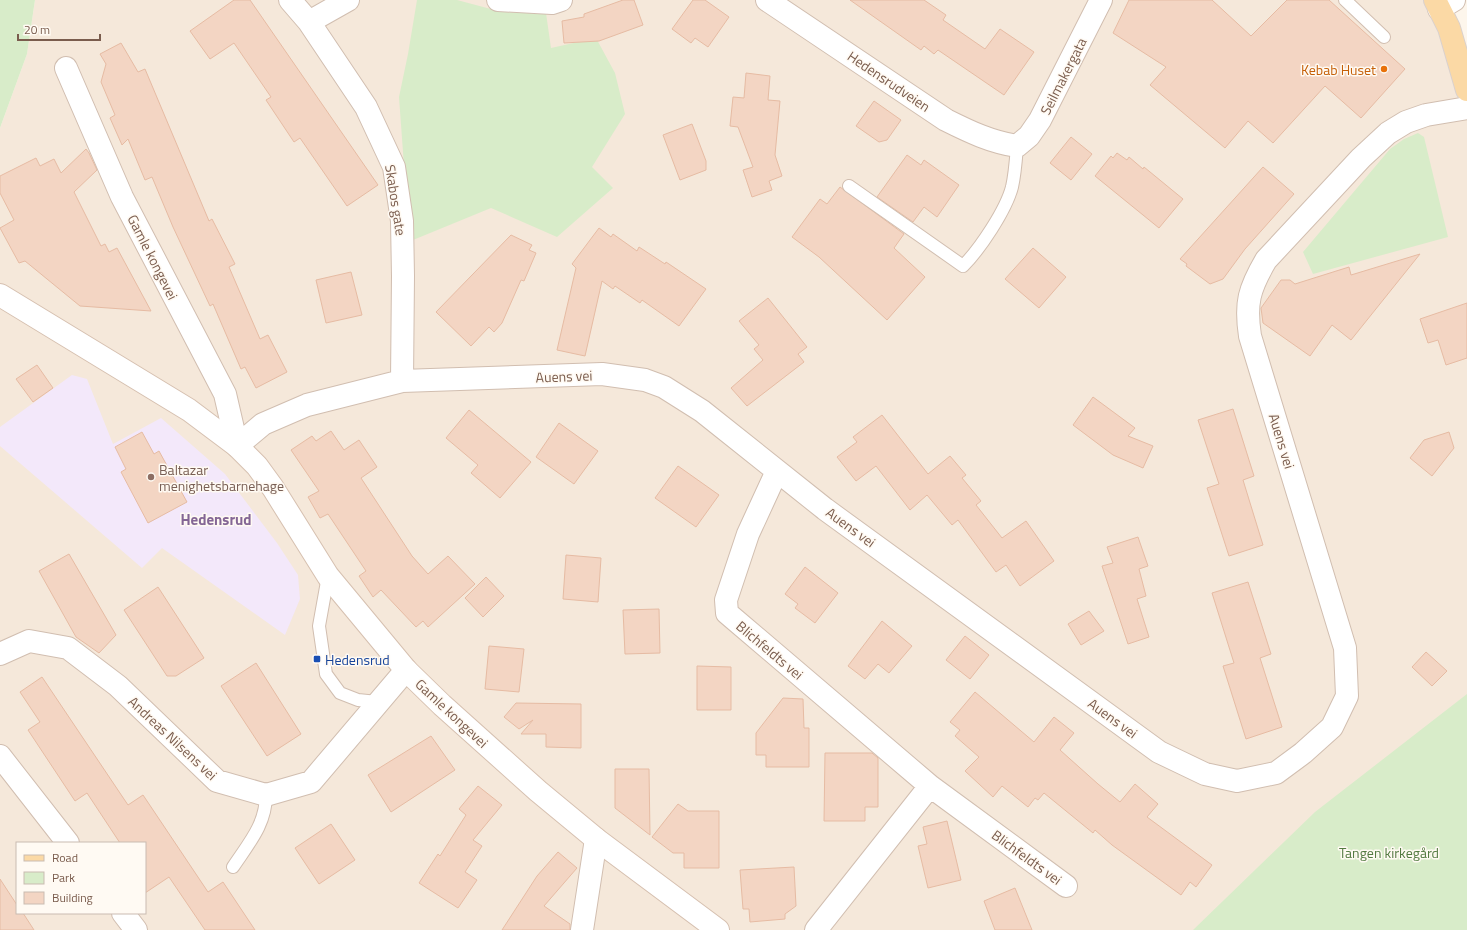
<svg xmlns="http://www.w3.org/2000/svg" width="1467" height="930" font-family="'Titillium Web',sans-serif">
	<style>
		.residential { fill: #f5e8da; fill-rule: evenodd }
		.education { fill: #f3e8fa }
		.green { fill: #d8ecc9 }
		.building { fill: #f3d5c3; stroke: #e6bba3 }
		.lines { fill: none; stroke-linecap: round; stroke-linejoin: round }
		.service-casing { stroke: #d1beb0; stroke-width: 14 }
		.minor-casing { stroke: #d1beb0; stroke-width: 24 }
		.secondary-casing { stroke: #d6c0b0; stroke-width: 24 }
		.primary-casing { stroke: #dad1cd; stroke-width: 24 }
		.service { stroke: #fff; stroke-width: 12 }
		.minor { stroke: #fff; stroke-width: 22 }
		.secondary { stroke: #fff; stroke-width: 22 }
		.primary { stroke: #fbd9a5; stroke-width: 22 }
		.food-dot { fill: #e8710a; stroke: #fffaf3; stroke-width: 1.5 }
		.education-dot { fill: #8d6e63; stroke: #fffaf3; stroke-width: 1.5 }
		.transit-dot { fill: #1a4fb4; stroke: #fffaf3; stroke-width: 1.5 }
		.labels { text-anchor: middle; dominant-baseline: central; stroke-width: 3; stroke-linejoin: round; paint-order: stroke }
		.food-label { font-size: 14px; fill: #c56008; stroke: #fffaf3; text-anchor: end }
		.street-label { font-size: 14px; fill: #7a5c4d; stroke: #fffaf3 }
		.education-label { font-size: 14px; fill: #785e54; stroke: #fffaf3; text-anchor: start }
		.transit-label { font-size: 14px; fill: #164399; stroke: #fffaf3; text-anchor: start }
		.park-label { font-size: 14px; fill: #537a41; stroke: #fffaf3 }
		.neighbourhood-label { font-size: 15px; font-weight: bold; fill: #846695; stroke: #fffaf3 }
	</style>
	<rect width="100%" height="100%" fill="#fdf6ec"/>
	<path class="residential" d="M35 0H1454L1440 9 1467 95V930H0V128L27 54ZM17 843H145V913H17Z"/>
	<path class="education" d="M72 375 87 379 113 444 161 418 225 474 277 543 298 575 300 599 285 635 162 548 142 568 0 446V427Z"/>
	<path class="green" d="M0 0H35L27 54 0 128Z
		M417 0H457L502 12 546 13 551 48 596 38 615 73 625 114 592 167 613 188 557 237 491 208 413 240 404 166 399 97 408 54Z
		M1418 133 1424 137 1448 237 1313 274 1303 252 1390 149 1404 139Z
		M1467 694V930H1193L1315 812Z"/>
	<path class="building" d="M234 0H250L378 185 347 206 300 138 294 142 266 100 271 97 234 43 210 59 190 31Z
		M623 0H634L643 25 599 41 564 43 562 21 584 17V14Z
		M693 0H705L729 17 708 47 695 38 691 43 672 29Z
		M850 0H924L946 15 943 20 985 49 1000 29 1034 52 1004 95 938 50 934 54 924 46 921 50Z
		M1129 0H1212L1251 36 1287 0H1329L1405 69 1361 118 1325 86 1273 143 1248 121 1225 148 1150 85 1166 67 1113 33Z
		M121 43 138 72 145 69 209 221 212 219 235 264 229 267 260 339 268 335 287 372 256 388 245 367 241 369 213 304 210 306 173 227 152 177 145 180 128 139 122 145 110 118 115 115 101 82 106 64 100 54Z
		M746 73 770 76 768 100 780 101 775 155 782 176 769 181 772 190 752 197 743 170 753 167 738 127 730 126 733 97 744 98Z
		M874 101 901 120 887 140 879 142 856 126Z
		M692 124 706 161V170L680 180 663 135Z
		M1071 137 1092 154 1071 180 1050 163Z
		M86 149 89 153 97 170 74 192 101 246 105 244 109 252 117 248 151 311 80 306 25 261 19 263 0 228 14 220 0 193V176L36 158 40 166 54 159 61 173Z
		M1117 153 1127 160 1129 157 1143 169 1144 167 1183 199 1159 228 1095 176 1111 156 1113 158Z
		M907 155 921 165 924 160 959 185 937 217 924 207 913 222 877 197Z
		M1263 167 1294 194 1245 249 1223 279 1210 284 1186 266 1187 264 1180 259Z
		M840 187 904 234 894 248 925 277 887 320 819 257 792 237 820 199 827 204Z
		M599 228 611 237 613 234 637 251 639 247 665 264 666 262 706 289 679 326 642 300 640 303 615 286 613 289 602 281 585 356 557 350 576 268 572 264Z
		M511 235 532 245 529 250 536 253 524 281 521 280 502 323 494 332 489 327 471 346 436 312Z
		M1033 248 1066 277 1039 308 1005 279Z
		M1420 254 1351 340 1332 325 1310 356 1263 323 1261 308 1281 280H1290L1295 284 1349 267 1351 275Z
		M351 272 362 315 326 323 316 280Z
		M768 298 807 347 798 354 804 362 747 406 731 388 763 360 754 349 759 345 739 321Z
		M1467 303V358L1446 365 1438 340 1428 343 1420 319Z
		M37 365 53 388 33 402 16 379Z
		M1093 397 1135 428 1128 436 1153 446 1143 468 1113 455 1073 425Z
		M1233 409 1254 476 1243 480 1263 545 1229 556 1207 488 1219 484 1198 420Z
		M469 410 531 462 500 498 471 473 478 465 446 438Z
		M882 415 928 474 950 456 966 475 962 478 981 501 976 505 1002 538 1026 521 1054 561 1020 586 1006 565 996 572 958 520 952 525 927 495 910 510 876 466 856 481 837 457 857 442 853 437Z
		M559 423 598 451 574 484 536 457Z
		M331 431 344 450 359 440 377 467 361 478 412 556 428 574 448 556 475 584 428 627 423 621 416 627 381 590 373 597 359 576 366 571 328 514 320 518 308 497 319 491 291 450 312 436 316 441Z
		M142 432 154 454 159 451 187 502 148 523 121 472 126 469 115 447Z
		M1449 432 1454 448 1432 476 1410 458 1424 440Z
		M678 466 719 495 696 527 655 498Z
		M1138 537 1148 566 1139 569 1146 596 1137 599 1149 637 1128 644 1102 566 1113 563 1107 547Z
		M69 554 116 635 99 653 76 637 39 571Z
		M566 555 601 558 598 602 563 599Z
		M805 567 838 593 815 623 795 608 798 604 785 594Z
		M486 577 504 596 483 617 465 598Z
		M1248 582 1271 654 1260 658 1282 727 1246 739 1223 666 1234 663 1212 593Z
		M158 587 204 658 176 676H167L124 610Z
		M659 609 660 653 625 654 623 610Z
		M1089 611 1104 631 1081 645 1068 624Z
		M882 621 912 646 889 673 878 664 865 679 848 666Z
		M965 636 989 655 970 679 946 660Z
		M489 646 524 649 519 692 485 689Z
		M1426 652 1447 671 1432 686 1412 667Z
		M256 663 301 734 267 756 221 686Z
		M697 666 731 667V710H697Z
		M42 677 128 805 143 795 208 892 223 882 255 930H205L169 877 145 893V843H120L87 793 75 801 28 730 40 722 20 692Z
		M975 692 1034 742 1054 717 1074 733 1060 750 1098 784 1120 802 1135 784 1158 804 1147 817 1212 865 1196 887 1190 882 1181 895 1112 845 1095 830 1093 833 1044 793 1038 800 1035 798 1028 807 1002 786 993 797 965 771 979 757 955 736 960 730 950 722Z
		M783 698 803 699 804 728H809V767H766V755H756V733Z
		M516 703 581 704V748L546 747V734H521L533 720 519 729 504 717Z
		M431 736 455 770 391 812 368 775Z
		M825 753H872L878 758V807H865V821H824Z
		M615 769H649L650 835 615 808Z
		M478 786 502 805 473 840 482 846 465 872 477 880 458 908 419 883 438 854 440 856 466 815 459 809Z
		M678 804 688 811H719V868H684V853H673L652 837Z
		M947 821 961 880 928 888 918 846 927 844 923 827Z
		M331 824 355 860 319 884 295 848Z
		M558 852 577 868 544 906 570 924V930H502L537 876Z
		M794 867 796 906 785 914V919L750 922 749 909H743L740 870Z
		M0 879 17 905V913H23L34 930H0Z
		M1015 888 1032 930H995L984 901Z"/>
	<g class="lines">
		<defs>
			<path id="service" d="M1345 0 1384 37
				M849 186 963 266C980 249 1006 210 1012 187 1015 174 1016 159 1017 146
				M328 576 319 626 326 674 340 693 358 700 377 702
				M233 867C249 843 266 824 266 795"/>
			<path id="minor" d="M290 0 309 22 366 107 394 167 402 221 403 276 402 381
				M498 0 552 3 561 0
				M767 0 946 120C970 132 991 142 1017 146L1029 136 1040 120 1101 0
				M1439 9 1454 0
				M309 22 348 0
				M66 68 122 197 225 394 237 446 263 424 307 405 402 381 602 374 645 380 664 387 702 411 825 509 1159 752 1205 774 1237 781 1276 773 1303 753 1332 727 1347 696 1345 648 1250 336C1245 303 1249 289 1266 260L1361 158 1388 133 1406 122 1426 115 1467 108
				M777 471 748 534 726 600 727 613 930 786 1066 886
				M0 654 29 641 68 648 118 686 217 781 266 795 311 782 406 670
				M0 756 68 843
				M123 913 136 930
				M582 930 596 839
				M816 930 930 786"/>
			<path id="secondary" d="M0 295 189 410 237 446 257 466 273 488 328 576 406 670 442 705 538 791 596 839 718 930"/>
			<path id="primary" d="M1435 0 1449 28 1467 90"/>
		</defs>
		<use href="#service" class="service-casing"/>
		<use href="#minor" class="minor-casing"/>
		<use href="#secondary" class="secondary-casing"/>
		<use href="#primary" class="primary-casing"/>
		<use href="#service" class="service"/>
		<use href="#minor" class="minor"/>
		<use href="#secondary" class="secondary"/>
		<use href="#primary" class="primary"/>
	</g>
	<circle class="food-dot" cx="1384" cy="69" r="4"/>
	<circle class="education-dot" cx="151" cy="477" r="4"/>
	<rect class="transit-dot" x="313" y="655" width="8" height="8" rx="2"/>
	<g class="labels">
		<g class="food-label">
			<text x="1376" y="69">Kebab Huset</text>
		</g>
		<g class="street-label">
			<text transform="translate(1063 76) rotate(-63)">Seilmakergata</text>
			<text transform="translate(889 81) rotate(34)">Hedensrudveien</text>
			<text transform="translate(396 200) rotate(81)">Skabos gate</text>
			<text transform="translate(153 257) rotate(63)">Gamle kongevei</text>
			<text transform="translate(564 376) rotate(-2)">Auens vei</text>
			<text transform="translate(1282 441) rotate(73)">Auens vei</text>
			<text transform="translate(851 527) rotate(36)">Auens vei</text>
			<text transform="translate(770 650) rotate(40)">Blichfeldts vei</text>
			<text transform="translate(452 713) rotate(43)">Gamle kongevei</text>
			<text transform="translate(1113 718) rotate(36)">Auens vei</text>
			<text transform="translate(173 738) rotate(43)">Andreas Nilsens vei</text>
			<text transform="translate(1027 857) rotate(36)">Blichfeldts vei</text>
		</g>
		<g class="education-label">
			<text x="159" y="469">Baltazar<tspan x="159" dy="16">menighetsbarnehage</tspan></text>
		</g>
		<g class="transit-label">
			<text x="325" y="659">Hedensrud</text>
		</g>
		<g class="park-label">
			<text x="1389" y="852">Tangen kirkegård</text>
		</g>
		<g class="neighbourhood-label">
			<text x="216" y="519">Hedensrud</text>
		</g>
	</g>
	<rect x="16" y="842" width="130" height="72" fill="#fffaf3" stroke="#cabbb1"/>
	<rect x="24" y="855" width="20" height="6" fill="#fbd9a5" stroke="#cabbb1"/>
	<text x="52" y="862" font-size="12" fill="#7a5c4d">Road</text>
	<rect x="24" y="872" width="20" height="12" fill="#d8ecc9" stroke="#cabbb1"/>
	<text x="52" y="882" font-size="12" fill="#7a5c4d">Park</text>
	<rect x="24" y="892" width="20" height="12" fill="#f3d5c3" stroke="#cabbb1"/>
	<text x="52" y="902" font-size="12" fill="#7a5c4d">Building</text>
	<path d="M18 34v6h82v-6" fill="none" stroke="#7a5c4d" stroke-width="2"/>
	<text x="24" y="34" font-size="12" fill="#7a5c4d" stroke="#fffaf3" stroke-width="3" paint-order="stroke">20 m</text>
</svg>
